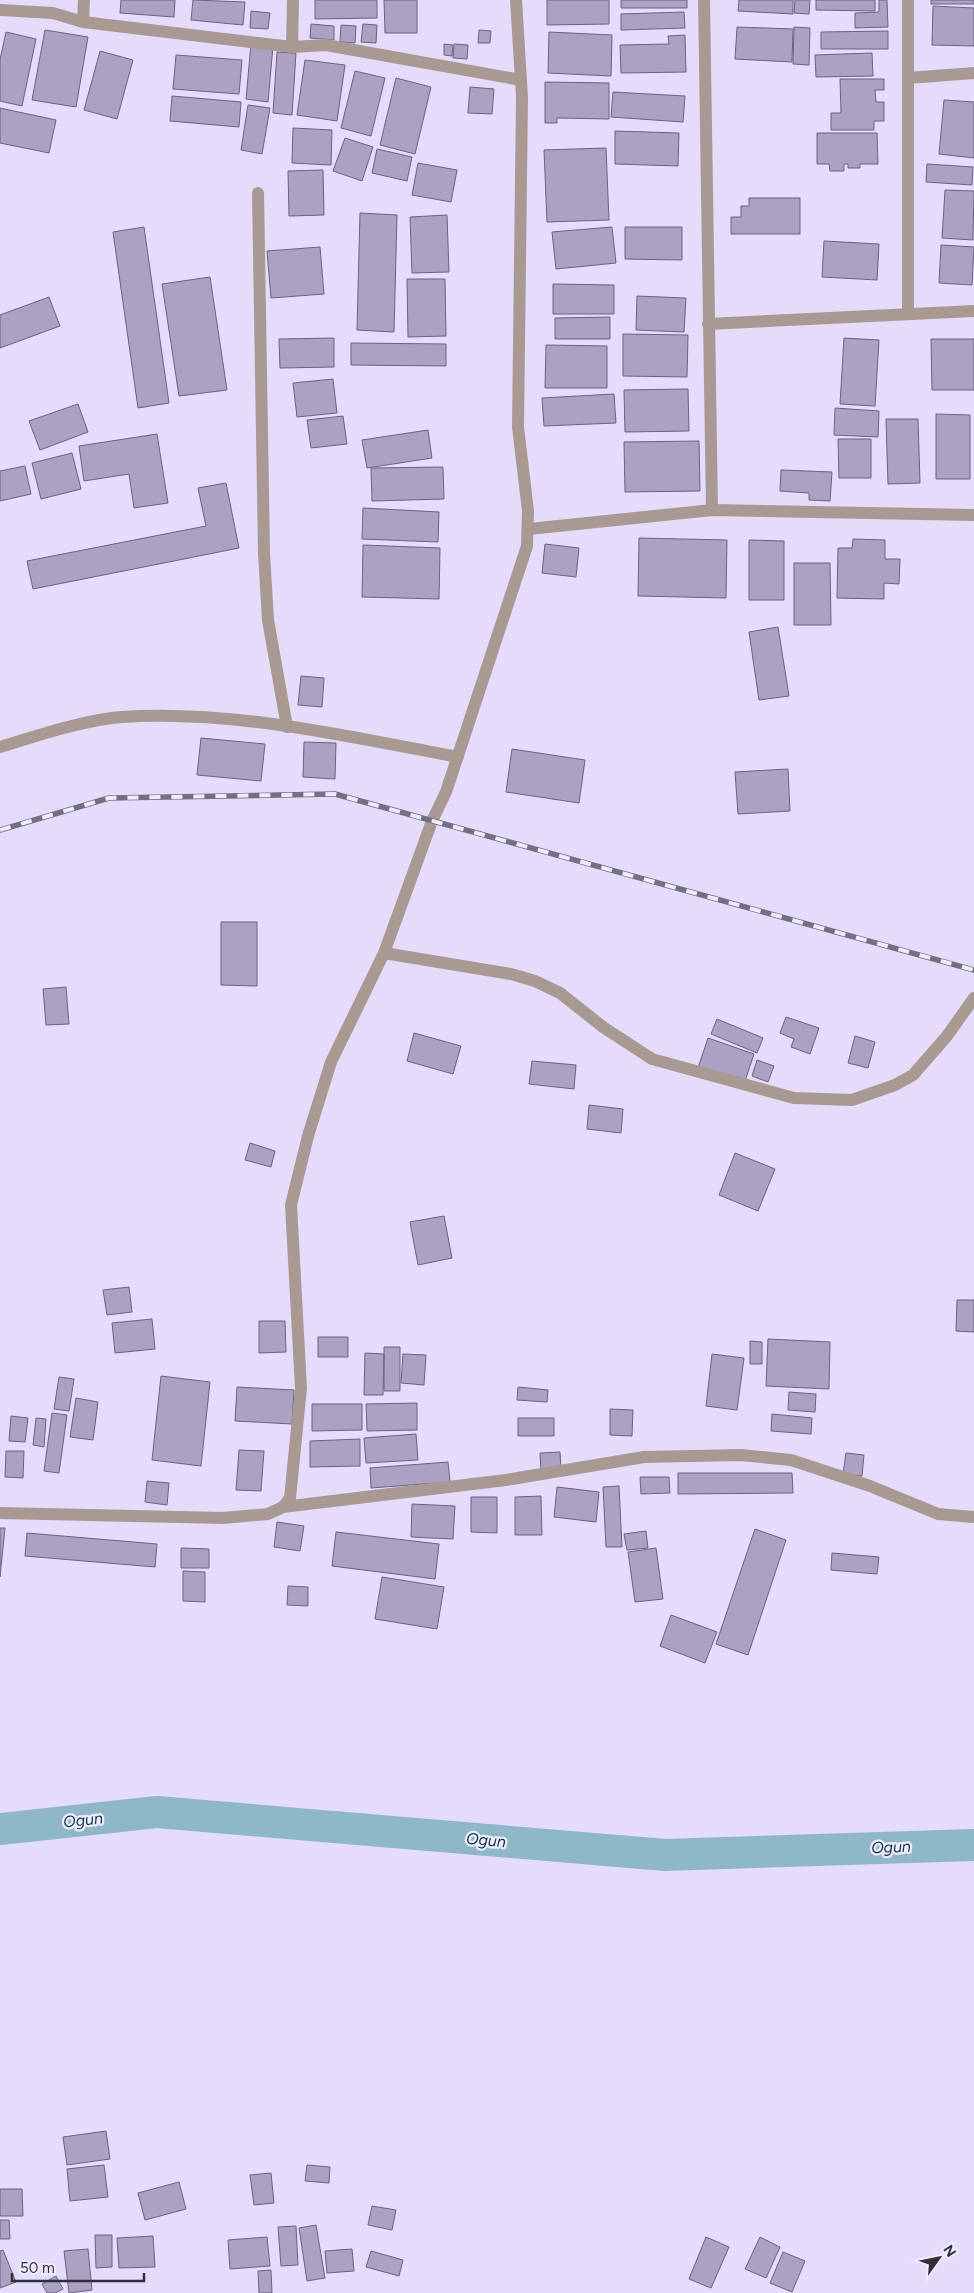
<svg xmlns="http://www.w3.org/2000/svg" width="974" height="2293" font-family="Figtree,sans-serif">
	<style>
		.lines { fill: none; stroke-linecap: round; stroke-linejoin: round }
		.river { stroke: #8eb7c7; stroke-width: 32 }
		.building { fill: #aaa1c3; stroke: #6a637d }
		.minor { stroke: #a89993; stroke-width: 12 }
		.rail-casing { stroke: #747082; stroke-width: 5.5 }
		.rail { stroke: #f0ebfe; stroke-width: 4; stroke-dasharray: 11; stroke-linecap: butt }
		.labels { text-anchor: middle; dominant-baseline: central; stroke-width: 4.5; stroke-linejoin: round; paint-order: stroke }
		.water-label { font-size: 16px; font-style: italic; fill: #0c323f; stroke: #f0ebfe }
	</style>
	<rect width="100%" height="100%" fill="#e4dcfa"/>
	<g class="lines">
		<path class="river" d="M0 1829 157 1812 665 1855 974 1845"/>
	</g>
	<path class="building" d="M121 0H175L174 17 120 13Z
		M193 0 245 2 243 25 191 20Z
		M315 0H377V18L315 19Z
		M384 0H417V33H385Z
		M547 0H609V24L547 25Z
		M621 0H687V8H621Z
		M739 0H793V14L738 11Z
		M795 0H810L809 14 794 13Z
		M816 0H875V11L816 10Z
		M879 0H887L888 27 855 28V13L879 12Z
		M931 0H974V4H931Z
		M933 6 974 8V46L932 45Z
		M251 11 270 13 268 29 250 28Z
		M684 12 685 28 621 30V14Z
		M311 24 334 26V40L310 38Z
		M363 24 377 25 376 43 361 42Z
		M341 25 356 26 355 43 340 42Z
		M737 27 793 29 792 62 735 59Z
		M794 27 810 28 809 65 793 64Z
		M45 30 88 37 76 107 32 100Z
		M479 30 491 31 490 43H478Z
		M888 31V49H821V32Z
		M6 32 36 39 22 106 0 101V60Z
		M549 32 612 35 611 76 548 73Z
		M685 35 686 72 621 73 620 45 669 44 668 36Z
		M251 44 273 46 268 102 246 99Z
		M444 44 453 45 452 56 444 55Z
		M454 44 468 45 467 59 453 58Z
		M100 51 133 60 117 119 84 110Z
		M277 52 296 53 292 115 273 113Z
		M872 53 873 76 816 77 815 55Z
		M176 55 242 60 239 94 173 89Z
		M305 60 345 65 337 121 297 115Z
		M355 71 385 78 371 136 341 128Z
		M396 78 431 87 415 154 380 145Z
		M840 79H884V90H875L876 102H884V121H874V130H831V113H841Z
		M545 82 609 83V119L557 118V123H545Z
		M470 87 494 89 492 114 468 113Z
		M613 92 685 96 683 122 611 117Z
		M172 96 241 102 239 127 170 121Z
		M944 100 974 102V158L939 154Z
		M248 105 270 108 262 154 241 150Z
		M0 108 56 120 49 153 0 143Z
		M293 128 332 130 331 165 292 163Z
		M615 131 679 133 678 166 615 164Z
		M817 133H877L878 164H860V168H848V164H844V171H830L829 164H817Z
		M345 138 373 147 362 181 333 171Z
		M606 148 609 220 547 222 544 150Z
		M377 149 412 157 407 181 372 173Z
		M418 163 457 170 451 202 412 195Z
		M927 164 973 167 972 185 926 182Z
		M323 170 324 215 289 216 288 171Z
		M945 190 974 191 973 240 942 238Z
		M749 198H800V234H731V217H741V206H749Z
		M360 213 397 215 394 332 357 330Z
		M447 215 449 272 412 273 410 217Z
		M144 227 169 403 138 408 113 232Z
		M612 227 616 263 556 269 552 232Z
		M625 227H682V260L625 259Z
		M824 241 879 244 877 280 822 277Z
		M941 245 974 247 972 285 939 283Z
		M320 247 324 294 271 298 267 251Z
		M210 277 227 390 179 396 162 284Z
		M407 279H445L446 336 408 337Z
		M553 284 614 285V314H553Z
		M637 296 686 298 684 332 636 330Z
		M49 297 60 326 0 348V315Z
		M610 317V339H555V318Z
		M623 334 688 335 687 377 623 376Z
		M334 338V367L280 368 279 339Z
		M844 338 879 340 875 406 840 404Z
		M931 339H974V390H932Z
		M351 343 446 344V366L351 365Z
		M546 345 607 346V388H545Z
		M333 379 337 413 297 417 293 383Z
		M688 389 689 431 625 432 624 390Z
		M614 394 616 423 544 426 542 398Z
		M78 404 88 432 40 450 29 421Z
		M835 408 879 411 878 437 834 435Z
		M936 414 970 415V479H936Z
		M343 416 347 444 311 448 307 420Z
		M886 419H918L920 483 888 484Z
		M428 430 432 458 367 468 362 440Z
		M157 434 168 503 134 508 129 474 84 481 79 446Z
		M838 439H871V478H839Z
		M699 441 700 491 625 492 624 442Z
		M72 453 81 489 41 499 32 463Z
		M25 466 31 494 0 501V471Z
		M443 467 444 499 372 501 371 468Z
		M781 470 832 472 830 501 809 500V493L780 491Z
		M226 483 239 548 33 589 27 561 206 526 198 488Z
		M363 508 439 512 438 542 362 539Z
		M639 538 727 540 726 598 638 596Z
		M853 539 885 540V559H900L899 584 884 583V599L837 598 838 548H852Z
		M749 540 784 541V600H749Z
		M545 544 579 548 576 577 542 573Z
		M363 545 440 548 439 599 362 597Z
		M794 563H830L831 625H794Z
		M778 627 789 696 759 700 749 632Z
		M301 676 324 678 322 707 298 705Z
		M201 738 265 744 261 781 197 775Z
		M304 742 336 743 335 779 303 777Z
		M512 749 585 760 579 803 506 792Z
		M788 769 790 811 738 814 735 772Z
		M221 922H257V986L221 985Z
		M66 987 69 1024 46 1025 43 989Z
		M786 1017 819 1028 810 1054 791 1047 794 1039 780 1033Z
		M717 1019 763 1038 757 1053 711 1034Z
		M414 1033 461 1046 453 1074 407 1061Z
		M855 1036 875 1042 868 1068 848 1063Z
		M708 1038 754 1054 744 1084 698 1068Z
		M757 1060 774 1066 768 1082 752 1076Z
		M532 1061 576 1065 574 1089 529 1084Z
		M589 1105 623 1109 621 1133 587 1129Z
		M250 1143 275 1151 271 1167 245 1160Z
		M735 1153 775 1169 758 1211 719 1195Z
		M444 1216 452 1258 418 1265 410 1222Z
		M129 1287 132 1312 107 1315 103 1290Z
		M957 1300H974V1332L956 1331Z
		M152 1319 155 1349 115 1353 112 1323Z
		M259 1321H285L286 1352 259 1353Z
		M318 1337H348V1357H318Z
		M768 1339 830 1342 829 1389 766 1386Z
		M750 1341 762 1342V1364H750Z
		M384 1347H400V1391H384Z
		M365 1353 384 1354 383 1395H364Z
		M403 1354 426 1355 424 1385 401 1383Z
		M712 1354 744 1358 737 1410 706 1406Z
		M161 1376 210 1382 201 1466 152 1460Z
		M59 1377 74 1379 69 1411 54 1409Z
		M237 1387 294 1390 292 1424 235 1421Z
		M518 1387 548 1390 547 1402 517 1400Z
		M789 1392 816 1394 815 1412 788 1410Z
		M76 1398 98 1402 93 1440 70 1437Z
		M417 1403V1430L367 1431 366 1404Z
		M312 1404H362V1430L312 1431Z
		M610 1409 633 1410 632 1436 610 1435Z
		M52 1413 67 1415 59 1473 44 1471Z
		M772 1414 812 1418 811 1434 771 1431Z
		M11 1416 28 1418 25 1442 9 1441Z
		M36 1418 46 1419 44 1447 33 1445Z
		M518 1418H554V1436H518Z
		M416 1434 418 1460 366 1463 364 1438Z
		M360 1439V1466L310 1467V1441Z
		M239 1450 264 1451 261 1491 236 1490Z
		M6 1451H24L23 1478 5 1477Z
		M560 1452 561 1469 541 1470 540 1453Z
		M846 1453 864 1455 862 1476 843 1474Z
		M448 1462 450 1482 371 1488 370 1468Z
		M678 1473H792L793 1493 678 1494Z
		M640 1477H669L670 1493 641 1494Z
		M147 1481 169 1483 167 1505 145 1502Z
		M619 1486 622 1547H606L603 1487Z
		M557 1487 599 1492 596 1522 554 1517Z
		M541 1496 542 1535H515V1497Z
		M471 1497H497V1533L471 1532Z
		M412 1504 455 1506 453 1539 411 1537Z
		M277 1522 304 1526 300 1551 274 1547Z
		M0 1528H5L0 1577Z
		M755 1529 786 1540 748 1655 716 1644Z
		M646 1531 648 1548 627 1550 624 1534Z
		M336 1532 439 1544 435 1579 332 1566Z
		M27 1533 157 1544 155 1567 25 1556Z
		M181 1548 209 1549V1568H181Z
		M656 1548 663 1599 635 1602 628 1552Z
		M832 1553 879 1557 877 1574 831 1570Z
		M183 1571 205 1572V1602L183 1601Z
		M382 1577 444 1587 437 1629 375 1619Z
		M288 1586 308 1587V1606L287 1605Z
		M671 1615 717 1632 705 1663 660 1646Z
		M106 2131 110 2159 67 2165 63 2137Z
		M104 2165 108 2197 70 2201 67 2169Z
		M307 2165 330 2167 329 2183 305 2181Z
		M271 2173 274 2203 254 2205 250 2175Z
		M179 2182 186 2209 145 2220 138 2193Z
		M0 2189H22L23 2216H0Z
		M372 2206 396 2210 392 2230 368 2225Z
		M0 2220H9L10 2239H0Z
		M316 2225 325 2278 307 2281 299 2228Z
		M296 2226 298 2265 281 2266 278 2227Z
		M95 2235H112V2267L96 2268Z
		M153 2236 155 2267 119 2268 117 2238Z
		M267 2237 270 2266 230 2269 228 2240Z
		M706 2237 729 2247 711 2288 689 2279Z
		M760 2237 780 2247 766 2278 745 2269Z
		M88 2249 92 2290 69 2293 64 2251Z
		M352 2249 354 2271 327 2273 325 2251Z
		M3 2250 16 2282 0 2288V2251Z
		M371 2251 403 2260 399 2276 366 2267Z
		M783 2252 805 2261 792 2292 770 2283Z
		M271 2270 272 2293H259L258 2271Z
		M56 2276 63 2289 55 2293H47L42 2284Z"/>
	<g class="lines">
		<path class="minor" d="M704 0 712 510
			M908 0V314
			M0 10 53 13 83 22 292 47 326 45 521 80
			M83 22 84 0
			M292 47 293 0
			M908 78 974 73
			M258 193 264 553 268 620 287 727
			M708 324 974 311
			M529 529 712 510 974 515
			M0 747C36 736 84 720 121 717 232 709 349 737 458 757
			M384 953 511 974 535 981 560 993 603 1027 652 1059 794 1098 852 1100 895 1085 913 1075 947 1036 974 998
			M283 1507 506 1480 644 1457 741 1455 791 1460 870 1486 938 1514 974 1517
			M0 1513 223 1518 268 1514 283 1507 290 1498 301 1388 291 1205 308 1136 331 1062 384 953 432 821 446 792 527 546 528 511 518 427 522 97 516 0"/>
		<defs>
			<path id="rail" d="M0 830 109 798 335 794 974 970"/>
		</defs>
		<use href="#rail" class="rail-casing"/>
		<use href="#rail" class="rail"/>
	</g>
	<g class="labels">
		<g class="water-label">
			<text transform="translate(83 1820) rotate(-6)">Ogun</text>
			<text transform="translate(486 1840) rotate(5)">Ogun</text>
			<text transform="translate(891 1847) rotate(-2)">Ogun</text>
		</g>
	</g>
	<g transform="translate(939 2258) rotate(57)" stroke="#f0ebfe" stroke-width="4" paint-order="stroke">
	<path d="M0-4L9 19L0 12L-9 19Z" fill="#312e3a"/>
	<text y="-8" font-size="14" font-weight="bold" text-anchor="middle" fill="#312e3a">N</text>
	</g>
	<path d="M12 2273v8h132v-8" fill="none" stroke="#312e3a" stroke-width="2.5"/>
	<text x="20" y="2273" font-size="15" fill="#312e3a" stroke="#f0ebfe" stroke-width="4" paint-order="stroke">50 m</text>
</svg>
